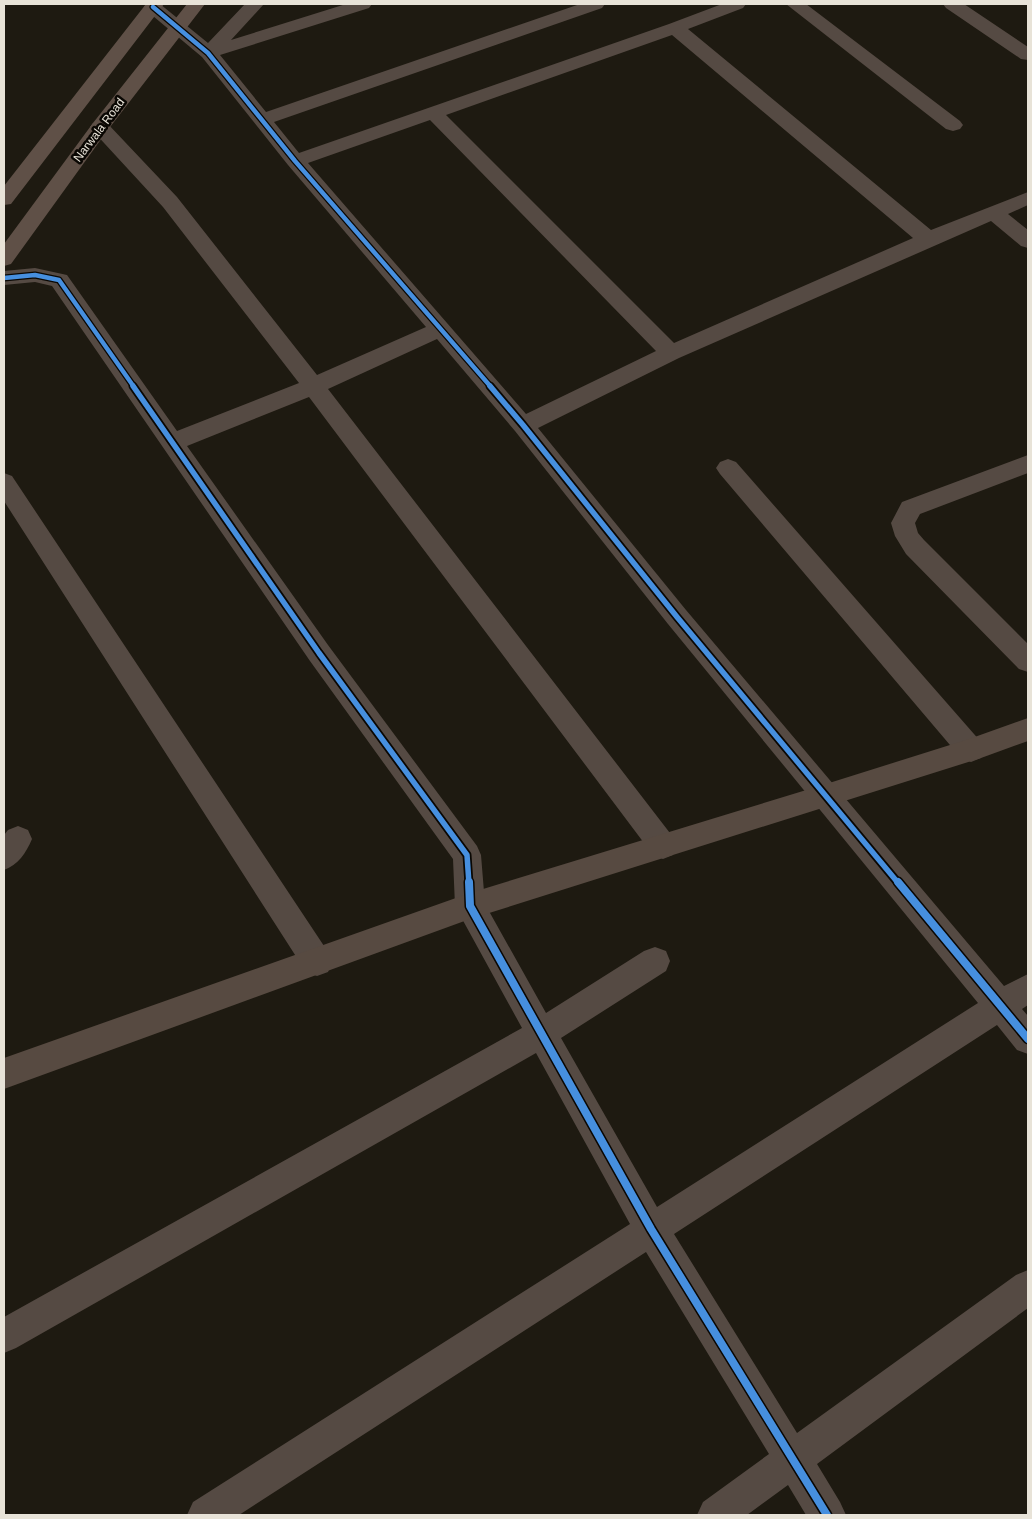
<svg xmlns="http://www.w3.org/2000/svg" width="1032" height="1519" font-family="Helvetica,sans-serif">
	<style>
		.lines { fill: none; stroke-linecap: round; stroke-linejoin: round }
		.minor { fill: #554a43; fill-rule: evenodd }
		.secondary { fill: #574a41; fill-rule: evenodd }
		.primary { fill: #5f5047; fill-rule: evenodd }
		.cycleway-far2-casing { stroke: #0a0703; stroke-width: 7 }
		.cycleway-far1-casing { stroke: #0a0703; stroke-width: 9 }
		.cycleway-casing { stroke: #0a0703; stroke-width: 11 }
		.cycleway-far2 { stroke: #468fdf; stroke-width: 4.5 }
		.cycleway-far1 { stroke: #468fdf; stroke-width: 5.5 }
		.cycleway { stroke: #468fdf; stroke-width: 8 }
		.labels { text-anchor: middle; dominant-baseline: central; stroke-width: 5; stroke-linejoin: round; paint-order: stroke }
		.far-street-label { font-size: 12px; fill: #e8e3d8; stroke: #0a0703 }
	</style>
	<rect width="100%" height="100%" fill="#1e1a11"/>
	<g class="lines">
		<path class="minor" d="M146 4H160L208 43 245 4H264L231 40 346 4H372L369 8 220 55 266 112 580 4H605L602 8 274 122 299 153 669 24 722 4H746L743 8 688 29 931 230 1028 192V205L1008 214 1028 230V248L1021 246 991 221 679 358 538 428 686 610 1004 986 1028 974V1005L1022 1009 1028 1016V1054L1017 1050 997 1025 674 1234 797 1433 1016 1275 1028 1270V1308L817 1464 840 1502 846 1515H806L788 1485 747 1515H697L703 1502 769 1454 646 1252 239 1515H187L193 1502 630 1224 536 1053 16 1348 4 1353V1317L522 1028 455 906 453 859 310 661 52 286 35 282 4 285V271L35 268 67 275 177 431 299 383 163 207 93 131 90 127 93 123 100 121 107 123 177 197 317 375 426 327 288 165 202 57 147 11 144 7ZM672 35 913 238 674 343 446 115ZM430 120 656 351 526 414 308 163ZM437 339 515 431 668 624 978 1003 657 1207 561 1038 666 971 670 961 666 951 655 947 644 951 546 1013 485 904 481 855 477 846 328 645 187 446 309 397 653 855 663 859 673 855 677 846 673 837 328 389Z
			M786 4H806L960 121 963 125 960 129 953 131 946 129Z
			M943 4H964L1028 47V60L1021 59 946 8Z
			M1028 455V473L920 514 915 523 918 533 924 540 1028 644V672L1019 669 906 554 895 536 891 523 902 502Z
			M728 459 736 462 981 742 985 750 981 758 971 762 961 758 720 474 716 468 720 462Z
			M4 473 12 476 328 952 332 962 328 972 317 976 306 972 4 501Z
			M18 826 28 830 32 839C26 853 18 865 4 870V835L8 830Z"/>
		<path class="secondary" d="M1028 718V741L981 758 470 919 4 1089V1058L470 893 826 784 969 739Z"/>
		<path class="primary" d="M146 4H164L11 204 4 205V186Z
			M187 4H205L107 131 11 264 4 266V244L93 123Z"/>
		<defs>
			<path id="cycleway-far2" d="M153 7 208 53 295 161 491 387
				M4 278 35 275 59 280 134 387"/>
			<path id="cycleway-far1" d="M133 386 319 653 467 855 469 884
				M490 386 523 425 677 617 899 884"/>
			<path id="cycleway" d="M469 882 470 906 651 1229 827 1515
				M898 882 1028 1039"/>
		</defs>
		<use href="#cycleway-far2" class="cycleway-far2-casing"/>
		<use href="#cycleway-far1" class="cycleway-far1-casing"/>
		<use href="#cycleway" class="cycleway-casing"/>
		<use href="#cycleway-far2" class="cycleway-far2"/>
		<use href="#cycleway-far1" class="cycleway-far1"/>
		<use href="#cycleway" class="cycleway"/>
	</g>
	<g class="labels">
		<g class="far-street-label">
			<text transform="translate(99 130) rotate(-53)">Narwala Road</text>
		</g>
	</g>
	<rect width="1032" height="1519" fill="none" stroke="#e8e3d8" stroke-width="10"/>
</svg>
